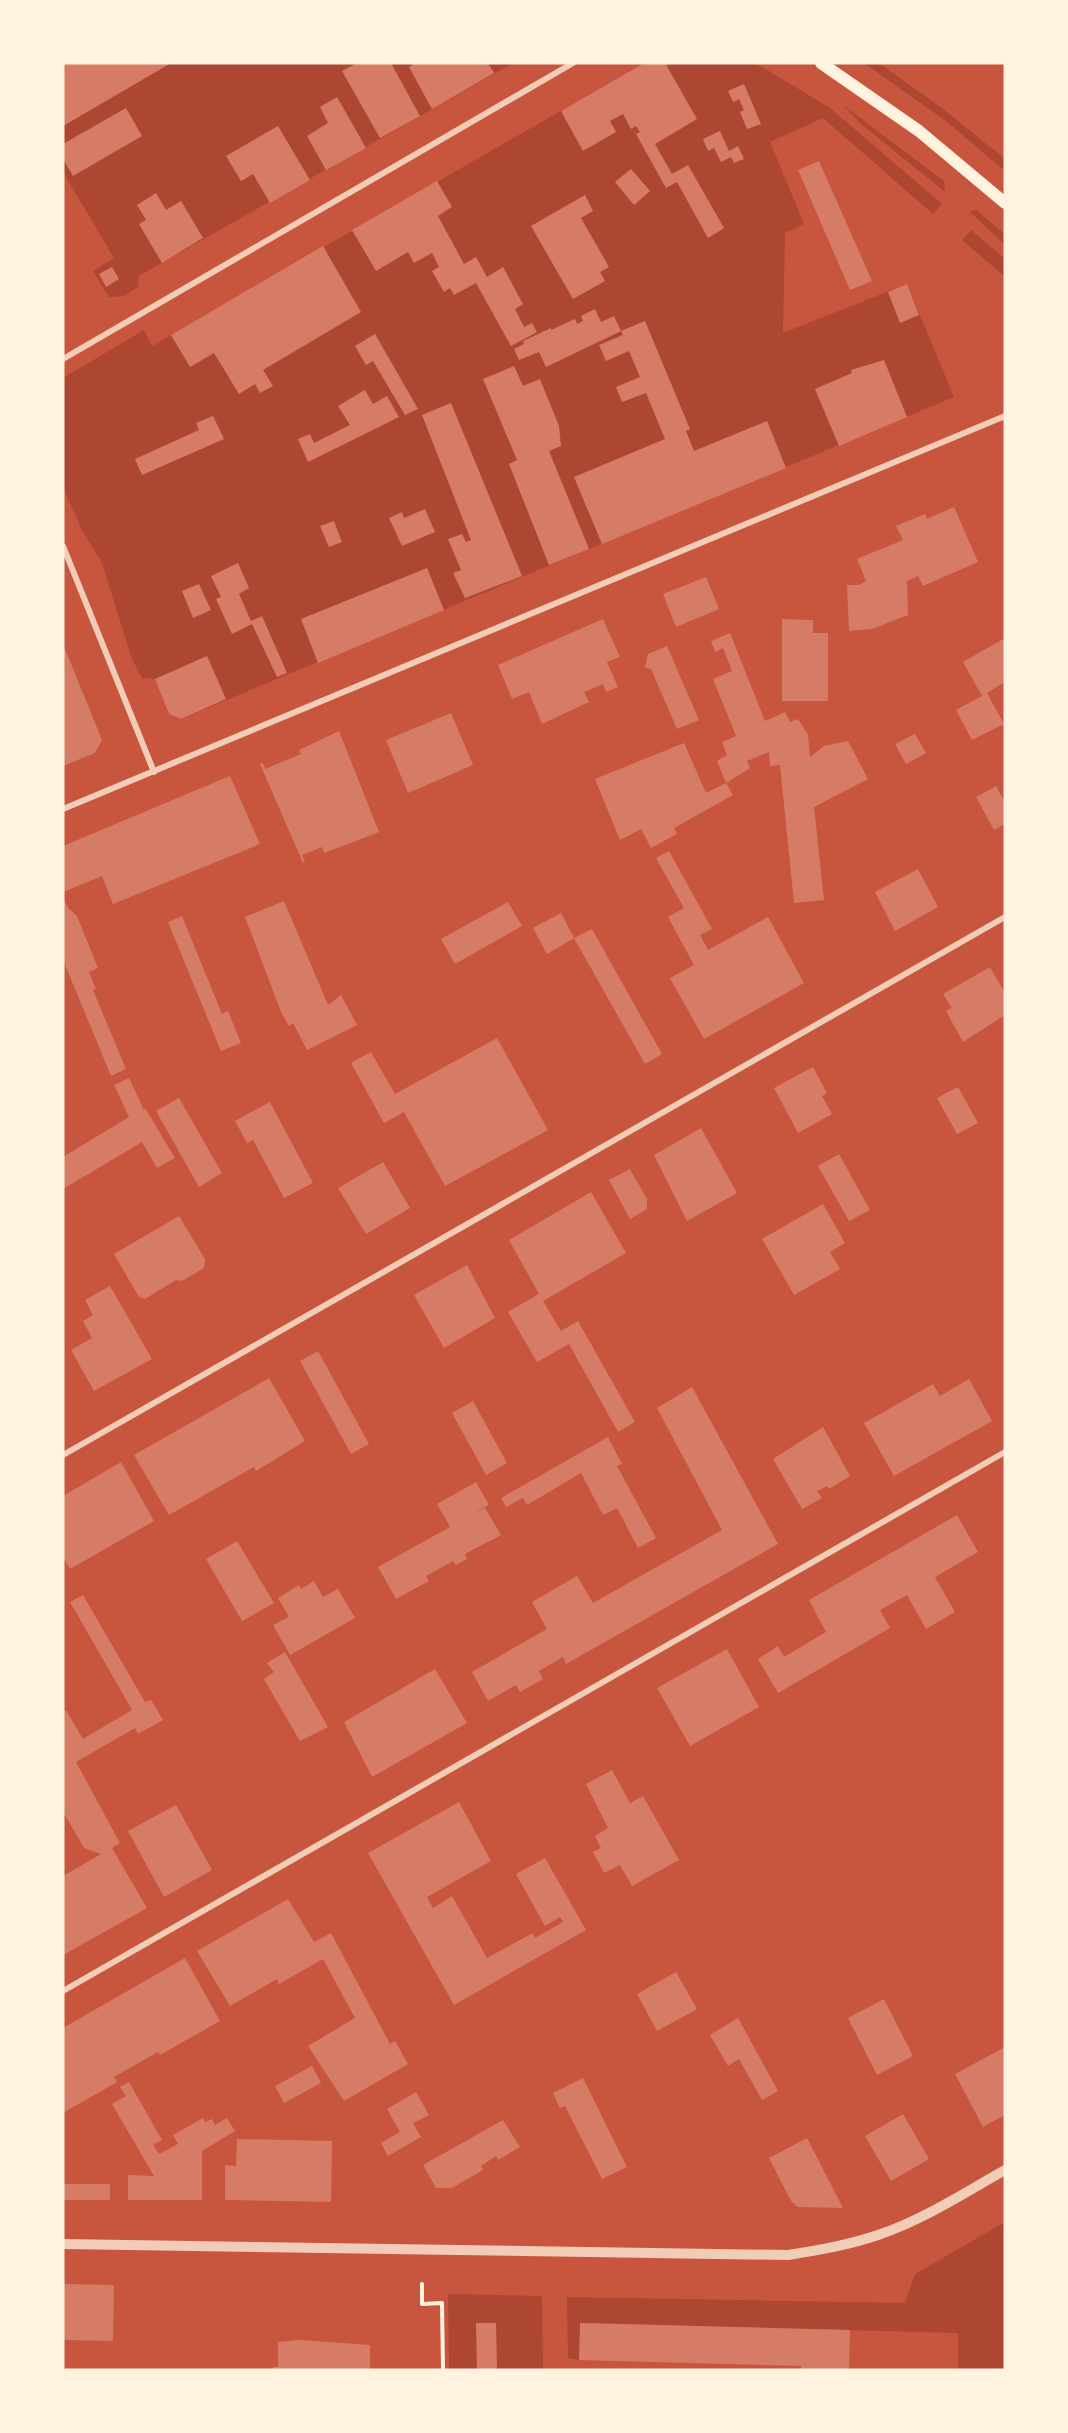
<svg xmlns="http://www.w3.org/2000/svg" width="1068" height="2433" font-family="Literata,serif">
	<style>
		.green { fill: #ae4732 }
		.building { fill: #d67c66 }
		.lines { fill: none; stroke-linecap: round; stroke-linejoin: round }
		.path { stroke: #fff3e0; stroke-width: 4 }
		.minor { stroke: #f1ccb7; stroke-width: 6 }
		.tertiary { stroke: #f1ccb7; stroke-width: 10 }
		.secondary { stroke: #fff3e0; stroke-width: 12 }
	</style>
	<rect width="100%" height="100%" fill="#c8553d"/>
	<path class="green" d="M171 63H513L139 276 138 287 124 296 109 297 93 271 114 258 63 172V126Z
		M644 63H665L667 66 672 63H754L764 68 830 108 942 204 933 214 823 118 770 142 804 224 785 233 783 333 907 284 954 397 181 719 169 714 155 679 142 678 132 659 102 563 83 532 63 487V378L144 330 152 346Z
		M864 63H879L942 108 1005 159V171L946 121Z
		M843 105 944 181 945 192 861 124Z
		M976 210 1005 234V245L970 212Z
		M971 230 1005 259V277L962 240Z
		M1005 2222V2370H958V2333L581 2323 579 2360 568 2358 567 2297 905 2303 915 2274Z
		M448 2294 542 2296 543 2370H449Z"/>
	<path class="building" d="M63 63H171L63 126Z
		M357 63H391L420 116 380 138 342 71Z
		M415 63H488L494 73 432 109 409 67Z
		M644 63H665L697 119 655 144 672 174 688 165 724 228 708 238 677 182 666 188 636 134 640 132 636 126 631 129 623 114 610 121 616 132 583 151 561 111Z
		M744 84 761 124 747 129 740 112 744 110 739 99 733 102 728 91Z
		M337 97 366 148 326 170 307 136 328 123 320 107Z
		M126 108 142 136 73 176 63 159V144Z
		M278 126 310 180 270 203 253 174 241 181 226 156Z
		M720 131 729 151 738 146 744 159 734 163 731 157 721 162 714 148 708 151 703 139Z
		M819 161 872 281 850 290 798 170Z
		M631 169 650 191 634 205 615 182Z
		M437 181 452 207 438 216 464 264 476 257 487 277 503 267 523 304 515 309 524 327 532 323 537 332 511 346 476 283 454 295 450 288 444 292 432 271 439 267 432 253 414 263 408 252 376 271 352 230Z
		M156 193 166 210 181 201 203 238 162 263 139 224 146 220 137 205Z
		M585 195 593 211 581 218 609 267 600 272 605 281 573 299 531 226Z
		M323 246 361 312 263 370 273 386 260 393 255 384 239 394 214 353 190 367 171 335Z
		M112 267 119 279 106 287 99 274Z
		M907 284 919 315 900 323 888 292Z
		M595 309 601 322 614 316 621 331 645 321 690 429 686 431 694 451 767 421 786 468 602 544 574 477 665 439 646 393 622 402 616 387 640 377 629 351 606 361 599 345 623 335 621 331 546 367 539 352 519 360 514 349 524 344 523 341 551 328V330L575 319 577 324 583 321 581 316Z
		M375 334 418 409 405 415 373 361 366 365 355 346Z
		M884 360 907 417 839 446 815 389 852 373 851 370Z
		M514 366 523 386 540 379 559 426 561 446 549 451 589 549 549 565 509 464 517 460 483 379Z
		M365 390 373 404 387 396 399 417 308 462 298 439 310 434 314 443 350 425 338 406Z
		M451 403 522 576 465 598 453 573 461 570 448 539 462 534 466 542 471 540 422 415Z
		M213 416 224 439 142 475 135 459 199 430 196 423Z
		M954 507 978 562 923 586 918 576 907 581 908 615 872 629 849 631 847 585H859L866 581 857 559 903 540 896 526 925 514 927 519Z
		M425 509 435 532 402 546 389 518 402 512 404 518Z
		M334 521 342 542 329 547 320 526Z
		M238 563 249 588 239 594 251 621 262 616 287 673 277 677 252 624 232 634 216 599 221 597 211 576Z
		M427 568 444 610 318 663 301 619Z
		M706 577 719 609 676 627 663 594Z
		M199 584 211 610 193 618 182 591Z
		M603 619 620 657 607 662 618 687 606 692 603 684 584 692 589 702 542 724 529 692 512 699 498 665Z
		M782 619 813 620V633H828V701H782Z
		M730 633 765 721 785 712 790 722 798 719 808 735 810 757 824 746 848 741 868 779 814 807 824 900 794 903 780 765 770 766 769 752 747 761 750 768 726 783 717 761 727 755 722 742 736 736 713 679 732 671 723 648 715 652 711 641Z
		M1005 638V682L987 693 1004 724 972 740 956 710 982 696 963 662Z
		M63 644 102 740 95 753 63 766Z
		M667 646 699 720 677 729 651 669 645 667 648 654Z
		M207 656 226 699 181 719 169 714 155 679Z
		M451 713 473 765 408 793 386 740Z
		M339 731 379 832 324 853 322 847 302 855 305 862 303 863 260 764 263 763 265 769 301 754 299 750Z
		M915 734 926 753 906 764 895 744Z
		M684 743 706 793 726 783 733 795 674 828 677 834 651 848 641 829 620 840 595 779Z
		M230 776 260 844 113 904 102 876 63 892V846Z
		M996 786 1005 802V824L994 830 976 797Z
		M669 851 712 929 700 935 708 950 768 917 804 983 704 1039 670 978 694 965 668 917 684 908 656 858Z
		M918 869 938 907 895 931 875 892Z
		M63 897 68 908 77 916 98 968 89 972 96 989 93 990 126 1069 111 1076 63 960Z
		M284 901 328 1005 341 995 357 1025 307 1050 293 1023 289 1026 281 1012 245 917Z
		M508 902 522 926 455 964 441 939Z
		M561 913 574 938 547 954 533 928Z
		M182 916 222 1014 228 1011 241 1043 221 1051 168 922Z
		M592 929 662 1054 645 1064 574 938Z
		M990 967 1005 993V1015L963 1042 946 1011 952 1008 943 994Z
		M497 1038 548 1130 445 1186 404 1112 384 1123 351 1063 371 1052 395 1094Z
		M813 1067 827 1093 822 1096 832 1114 798 1133 774 1088Z
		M129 1078 144 1110 145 1108 175 1158 157 1168 142 1142 63 1189V1157L129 1117 114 1085Z
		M958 1087 978 1123 957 1134 937 1098Z
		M179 1098 222 1173 199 1187 156 1111Z
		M270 1102 313 1183 284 1198 253 1140 247 1143 235 1121Z
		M701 1128 737 1193 687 1221 654 1155Z
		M839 1154 870 1210 849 1221 818 1166Z
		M383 1162 410 1208 366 1234 338 1188Z
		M630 1169 647 1199V1209L630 1219 609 1180Z
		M591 1192 626 1253 543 1301 561 1331 578 1321 635 1422 618 1432 569 1344 537 1362 508 1312 539 1294 509 1240Z
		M823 1204 845 1243 830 1252 840 1269 794 1295 762 1239Z
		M179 1216 205 1259 204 1268 182 1281 176 1280 145 1299 139 1297 114 1254Z
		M467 1265 495 1318 444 1348 414 1295Z
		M110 1286 152 1359 94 1391 71 1350 92 1338 83 1321 93 1315 85 1300Z
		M318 1351 369 1444 351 1454 300 1361Z
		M269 1378 305 1441 256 1471 254 1467 169 1515 134 1455Z
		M969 1379 992 1421 894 1476 864 1423 933 1384 940 1396Z
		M692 1387 778 1544 566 1664 563 1657 539 1671 543 1679 520 1692 516 1685 488 1701 472 1672 547 1629 532 1602 577 1576 593 1603 722 1530 657 1408Z
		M473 1401 507 1463 486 1475 452 1413Z
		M823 1427 850 1476 829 1489 827 1486 817 1491 822 1498 802 1509 773 1459Z
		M608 1437 622 1464 617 1466 656 1538 638 1548 617 1508 603 1515 581 1473 527 1505 523 1498 506 1507 501 1498Z
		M121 1462 154 1521 70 1569 63 1557V1496Z
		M476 1482 489 1505 472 1514 485 1508 501 1535 465 1554 467 1559 456 1565 453 1561 426 1576 429 1581 396 1599 378 1567 450 1527 437 1504Z
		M957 1515 978 1552 935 1577 955 1612 926 1629 907 1595 880 1610 890 1628 778 1693 758 1659 778 1646 784 1657 826 1632 809 1600Z
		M237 1541 274 1603 242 1621 206 1559Z
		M314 1581 323 1597 338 1589 355 1618 290 1655 273 1625 289 1617 278 1598 299 1585 301 1589Z
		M83 1595 145 1702 151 1700 163 1720 138 1734 135 1728 76 1762 120 1843 112 1848 147 1908 63 1955V1876L101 1854 84 1848 65 1815 63 1816V1712L66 1710 83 1739 132 1710 70 1602Z
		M727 1649 759 1707 690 1746 657 1688Z
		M285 1652 328 1727 300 1741 264 1679 274 1672 267 1663Z
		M435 1669 467 1723 372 1777 344 1722Z
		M612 1770 630 1803 643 1796 679 1860 632 1886 620 1865 604 1873 593 1852 601 1848 595 1836 608 1828 586 1784Z
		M459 1802 491 1861 427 1897 433 1908 452 1896 487 1958 533 1933 535 1938 563 1922 560 1917 545 1926 516 1874 545 1858 586 1930 454 2005 368 1853Z
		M176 1805 212 1870 164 1897 128 1831Z
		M288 1899 314 1942 331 1933 390 2044 395 2041 408 2064 344 2101 308 2046 355 2018 323 1959 279 1984 277 1979 230 2006 197 1951Z
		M185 1958 220 2021 160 2055 158 2052 114 2077 117 2082 63 2113V2028Z
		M676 1972 697 2009 657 2031 637 1994Z
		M884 1999 913 2056 877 2075 848 2018Z
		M738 2018 778 2091 762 2100 739 2059 728 2066 710 2035Z
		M1005 2047V2115L983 2127 955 2074Z
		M312 2066 321 2083 284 2103 275 2086Z
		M583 2078 627 2167 602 2179 565 2106 560 2108 553 2093Z
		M129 2082 162 2140 153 2145 159 2154 178 2144 173 2135 203 2118 205 2122 212 2119 215 2125 227 2118 235 2131 202 2151V2200H128V2175L154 2176 112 2104 126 2096 120 2087Z
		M416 2092 429 2115 413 2123 421 2137 388 2156 381 2143 400 2132 387 2109Z
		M903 2114 929 2159 891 2181 865 2136Z
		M503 2120 520 2147 498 2160 496 2156 481 2166 483 2170 452 2188H436L423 2165Z
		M807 2138 843 2208 798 2207 791 2201 769 2158Z
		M237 2139 332 2141 331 2202 225 2200V2165L236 2166Z
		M63 2184H110V2200H63Z
		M63 2284 114 2285 113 2341 63 2340Z
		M476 2323H496L497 2370H477Z
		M580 2323 850 2330 849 2370H801V2366L579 2360Z
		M301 2340 370 2345V2370H273V2367H278V2342Z"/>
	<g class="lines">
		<path class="path" d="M422 2284V2304L442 2303 443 2370"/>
		<path class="minor" d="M63 359 573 63
			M63 546 154 772
			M63 809 1005 416
			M63 1455 1005 917
			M63 1991 1005 1452"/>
		<path class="tertiary" d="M63 2244 788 2255C819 2250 849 2245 878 2235 923 2220 964 2193 1005 2170"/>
		<path class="secondary" d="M821 63 919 131 1005 203"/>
	</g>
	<rect width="1068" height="2433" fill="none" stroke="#fff3e0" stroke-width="129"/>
</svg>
